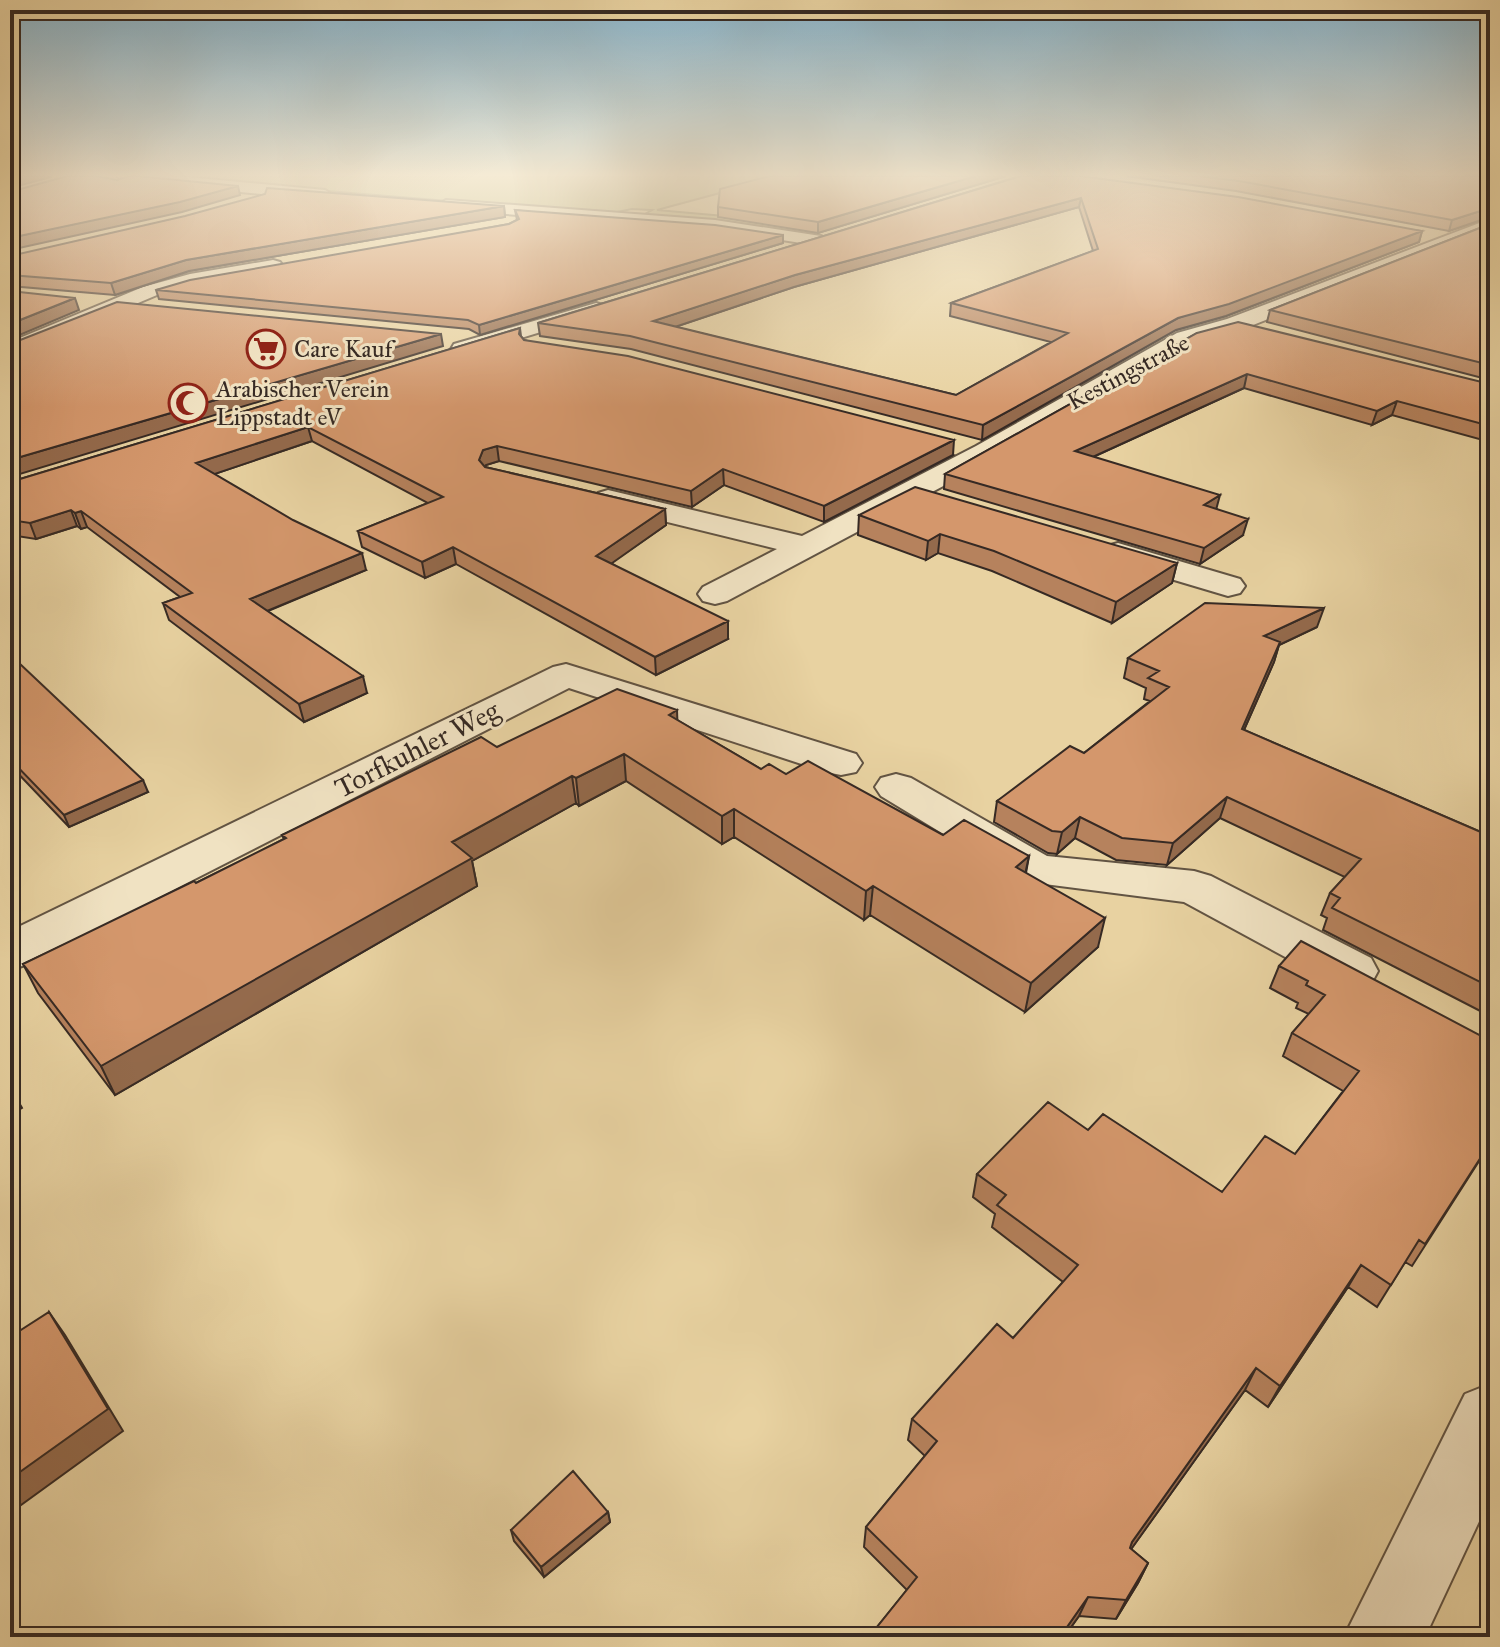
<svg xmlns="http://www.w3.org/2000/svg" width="1500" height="1647" font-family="'IM FELL Great Primer',serif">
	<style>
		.green { fill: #bbba81; stroke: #787252; stroke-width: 2 }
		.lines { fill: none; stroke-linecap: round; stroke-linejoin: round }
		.minor-casing { stroke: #625443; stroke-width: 4 }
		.minor { fill: #f0e2c2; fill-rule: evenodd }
		.wall { fill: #b6825d; stroke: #362a24; stroke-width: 2; fill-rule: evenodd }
		.shaded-wall { fill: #946a4c; stroke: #362a24; stroke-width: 2 }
		.building { fill: #d4976c; stroke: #362a24; stroke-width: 2; fill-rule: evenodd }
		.labels { text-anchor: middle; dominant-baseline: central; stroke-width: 6; stroke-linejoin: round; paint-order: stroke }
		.far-poi-label { font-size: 24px; fill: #362a24; stroke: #f0e2c2; text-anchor: start }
		.far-street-label { font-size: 24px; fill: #362a24; stroke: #f0e2c2 }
		.street-label { font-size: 28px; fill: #362a24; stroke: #f0e2c2 }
	</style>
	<rect width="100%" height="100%" fill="#e8d2a1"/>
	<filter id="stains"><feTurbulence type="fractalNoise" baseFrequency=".0025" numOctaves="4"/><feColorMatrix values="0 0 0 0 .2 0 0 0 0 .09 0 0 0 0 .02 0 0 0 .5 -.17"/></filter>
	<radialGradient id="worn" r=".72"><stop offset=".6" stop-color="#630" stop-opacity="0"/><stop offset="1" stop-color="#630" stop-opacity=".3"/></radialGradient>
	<path class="green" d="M146 176H783L657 210 836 226 806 234 643 215 652 210 632 209 607 214Z"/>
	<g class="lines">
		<defs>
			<path id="minor" d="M117 176H176L325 190 333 195 325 200 124 181Z
				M446 200 715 220 821 236 830 241 821 246 715 230 440 209 438 205Z
				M1490 219V230L1243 329 1193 343 996 458 727 601 715 604 703 601 698 594 703 587 777 549 598 505 593 499 598 493 608 490 802 536 976 446 1177 333 1227 319Z
				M273 260 280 262 283 266 280 270 192 286 157 295 10 357V342L143 287 190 274Z
				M596 303 603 305 607 309 603 313 462 356 454 354 451 349 454 344Z
				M1118 543 1240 579 1245 586 1240 593 1228 596 1107 560 1102 553 1107 546Z
				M566 664 856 754 862 763 856 772 841 775 826 772 569 688 28 964 10 970V931L553 667Z
				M896 774 911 778 1047 856 1194 871 1211 876 1371 958 1378 971 1371 984 1353 989 1335 984 1184 902 1021 881 881 796 875 787 881 778Z
				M1490 1384V1498L1425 1637H1344L1465 1394Z"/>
		</defs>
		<use href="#minor" class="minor-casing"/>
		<use href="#minor" class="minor"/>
	</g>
	<path class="wall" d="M1006 176 818 233 718 217V207Z
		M1021 176 1422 231 1419 242 1226 316 1176 330 982 440 631 349 540 336 538 323ZM1079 207 1093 251 951 303 950 316 1051 342 956 395 675 327 794 287Z
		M1126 176H1490V217L1449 231 1236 191Z
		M504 206 505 217 189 271 115 295 10 286V256Z
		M515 210 783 243 480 335 469 329 159 299 156 290 509 224 517 220Z
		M1490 224V380L1267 322 1270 310Z
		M520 328 521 336 524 340 953 455 824 522 724 485 692 507 499 461 486 465 485 467 665 509 666 525 611 563 728 639 656 675 456 564 425 578 362 547 358 531 428 503 312 441 214 474 366 570 268 611 367 693 304 722 169 620 163 603 180 597 87 527 81 529 77 526 36 539 10 535V482Z
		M1197 333 1490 384V442L1392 415 1372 425 1244 388 1093 457 1217 509 1243 535 1200 564 944 489 945 474Z
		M859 515 1177 563 1172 583 1112 623 992 571 938 553 926 560 858 535Z
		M1317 627 1279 645 1274 662 1244 730 1490 836V1016L1323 930 1327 918 1321 915 1330 893 1345 877 1220 818 1167 865 1116 860 1075 838 1057 854 1048 853 994 822 997 801 1084 753 1150 701 1144 699 1146 688 1124 678 1128 658Z
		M10 667 148 792 69 827 10 765Z
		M677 720 761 769 786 774 943 835 1029 856 1026 873 1098 947 1025 1012 870 915 864 920 734 837 722 844 626 781 579 806 576 803 472 861 477 886 115 1095 38 993 23 964 196 883 284 839 282 835 497 747Z
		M1279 966 1489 1040 1485 1048 1490 1144 1412 1266 1405 1262 1377 1307 1348 1287 1268 1407 1245 1390 1131 1549 1148 1563 1138 1583 1116 1619 1079 1616 1064 1637H869L907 1590 864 1547 866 1527 925 1456 908 1440 912 1419 1013 1338 1063 1282 992 1227 995 1214 973 1197 977 1174 1088 1130 1222 1192 1295 1154 1343 1091 1283 1056 1292 1033 1309 1014 1296 1008 1298 1003 1270 988Z
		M608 1512 610 1522 544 1577 514 1541 511 1530Z"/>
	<path class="shaded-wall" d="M13 176H51V177L10 188V177Z
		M976 176H1006L818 233V222Z
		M238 186 240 195 182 212 10 250V238Z
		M1081 198 1079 207 794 287 654 334 653 321 795 275Z
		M504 206 505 217 189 271 115 295 111 283 186 260Z
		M1490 208V217L1449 231 1452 220Z
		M1422 231 1419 242 1226 316 1176 330 982 440 983 425 1178 318Z
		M783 235V243L480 335 479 325Z
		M75 298 79 310 10 339V324Z
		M441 334 443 346 10 477V460Z
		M1247 374 1244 388 1073 466 1075 451Z
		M1397 401 1392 415 1372 425 1377 411Z
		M308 427 312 441 200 479 196 463Z
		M954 440 953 455 824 522V506Z
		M497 446 499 461 486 465 482 475 479 460 483 450Z
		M723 469 724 485 692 507 691 491Z
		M1220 495 1216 510 1204 505Z
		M665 509 666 525 598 573 596 556Z
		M71 510 77 526 36 539 30 523Z
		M81 511 87 527 81 529 75 513Z
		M1248 519 1243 535 1200 564 1204 548Z
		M940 534 938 553 926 560 928 541Z
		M453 547 456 564 425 578 422 562Z
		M362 553 366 570 255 616 250 599Z
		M1177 563 1172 583 1112 623 1116 602Z
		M1324 608 1317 627 1279 645 1274 662 1235 750 1264 636Z
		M728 621V639L656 675 655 657Z
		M363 676 367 693 304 722 299 704Z
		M677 710 678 737 669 715Z
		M624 754 626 781 579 806 576 778Z
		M572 776 576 803 472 861 477 886 115 1095 101 1066 452 842Z
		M143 780 148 792 69 827 64 815Z
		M1227 797 1220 818 1167 865 1173 843Z
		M734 809V837L722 844V816Z
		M1080 817 1075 838 1057 854 1062 832Z
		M1029 856 1023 884 1016 867Z
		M873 886 870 915 864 920 866 891Z
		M1105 918 1098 947 1025 1012 1031 983Z
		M10 1087 22 1108 10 1115Z
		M1361 1265 1348 1287 1268 1407 1280 1386Z
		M49 1312 65 1335 123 1431 10 1513V1479Z
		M1256 1368 1245 1390 1122 1562 1132 1542Z
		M608 1512 610 1522 544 1577 541 1567Z
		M1148 1563 1138 1583 1116 1619 1126 1600Z
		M1088 1597 1079 1616 1064 1637H1060Z"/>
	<path class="building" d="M67 176H97L117 180 129 176H137L238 186 180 202 10 238V192Z
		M770 176H976L818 222 718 207 720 189Z
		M1021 176H1080L1238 197 1422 231 1229 304 1178 318 983 425 630 336 538 323ZM1081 198 1098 249 951 303 1068 333 956 395 653 321 795 275Z
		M1198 176H1490V208L1452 220 1239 181Z
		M267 188 504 206 186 260 111 283 10 275V256L185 216 265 194Z
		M515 210 715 225 783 235 479 325 468 320 156 290 190 280 509 224 519 219Z
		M1490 224V365L1270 310Z
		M10 291 75 298 10 324Z
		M117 302 441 334 10 460V344Z
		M1238 322 1490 384V426L1397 401 1377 411 1247 374 1075 451 1220 495 1204 505 1248 519 1204 548 945 474 1197 333Z
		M520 328 519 334 524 340 628 356 954 440 824 506 723 469 691 491 497 446 483 450 479 460 485 467 665 509 596 556 728 621 655 657 453 547 422 562 358 531 443 497 308 427 196 463 293 520 362 553 250 599 363 676 299 704 163 603 192 593 81 511 75 513 71 510 30 523 10 520V482Z
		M915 487 1177 563 1116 602 994 551 940 534 928 541 859 515Z
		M1205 603 1324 608 1264 636 1280 642 1242 729 1490 836V987L1332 908 1340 898 1330 893 1361 859 1227 797 1173 843 1122 838 1080 817 1062 832 1052 831 997 801 1070 746 1084 753 1169 687 1148 678 1159 671 1128 658Z
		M19 663 143 780 64 815 10 759V667Z
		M617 689 677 710 669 715 761 769 769 764 786 774 808 761 943 835 964 820 1029 856 1016 867 1105 918 1031 983 873 886 866 891 734 809 722 816 624 754 576 778 572 776 452 842 472 858 101 1066 23 964 194 881 196 883 286 838 282 835 481 737 497 747Z
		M1301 941 1489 1040 1484 1047 1490 1050V1143L1425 1244 1419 1240 1391 1285 1361 1265 1280 1386 1256 1368 1132 1542 1130 1548 1148 1563 1126 1600 1088 1597 1060 1637H869L917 1577 866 1527 937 1441 912 1419 997 1324 1013 1338 1078 1265 997 1205 1006 1195 977 1174 1048 1102 1088 1130 1103 1114 1222 1192 1265 1136 1295 1154 1359 1071 1292 1033 1325 995 1306 985 1308 981 1279 966Z
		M49 1312 108 1409 10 1479V1337Z
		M573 1471 608 1512 541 1567 511 1530Z
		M777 1632 782 1637H773Z"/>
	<linearGradient id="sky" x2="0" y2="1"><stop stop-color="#87b5ce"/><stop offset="0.43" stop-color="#f5ebd5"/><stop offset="1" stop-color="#f5ebd5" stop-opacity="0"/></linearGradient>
	<rect width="1500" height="407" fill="url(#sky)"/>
	<defs>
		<symbol id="supermarket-ring" viewBox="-11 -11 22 22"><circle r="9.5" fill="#f0e2c2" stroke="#8f2418" stroke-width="1.5"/><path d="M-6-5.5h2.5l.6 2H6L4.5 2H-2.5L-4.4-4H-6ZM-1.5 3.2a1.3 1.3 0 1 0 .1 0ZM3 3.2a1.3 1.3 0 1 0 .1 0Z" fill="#8f2418"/></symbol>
		<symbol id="mosque-ring" viewBox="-11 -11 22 22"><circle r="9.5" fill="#f0e2c2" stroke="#8f2418" stroke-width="1.5"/><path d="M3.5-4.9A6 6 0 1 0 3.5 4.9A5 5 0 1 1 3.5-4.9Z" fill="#8f2418"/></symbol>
	</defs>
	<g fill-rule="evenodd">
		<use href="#supermarket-ring" x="244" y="327" width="44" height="44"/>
		<use href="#mosque-ring" x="166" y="381" width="44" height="44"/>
	</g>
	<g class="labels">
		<g class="far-poi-label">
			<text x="294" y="349">Care Kauf</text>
			<text x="216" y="389">Arabischer Verein<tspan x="216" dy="28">Lippstadt eV</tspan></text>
		</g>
		<g class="far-street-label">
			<text transform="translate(1128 372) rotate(-28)">Kestingstraße</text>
		</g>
		<g class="street-label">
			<text transform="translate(417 749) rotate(-27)">Torfkuhler Weg</text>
		</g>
	</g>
	<rect width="1500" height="1647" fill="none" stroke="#e8d2a1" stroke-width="40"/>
	<rect x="12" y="12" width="1476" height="1623" fill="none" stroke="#362a24" stroke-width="4"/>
	<rect x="20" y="20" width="1460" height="1607" fill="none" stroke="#362a24" stroke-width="2"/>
	<rect width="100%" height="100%" filter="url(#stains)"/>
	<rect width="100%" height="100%" fill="url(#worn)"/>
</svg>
